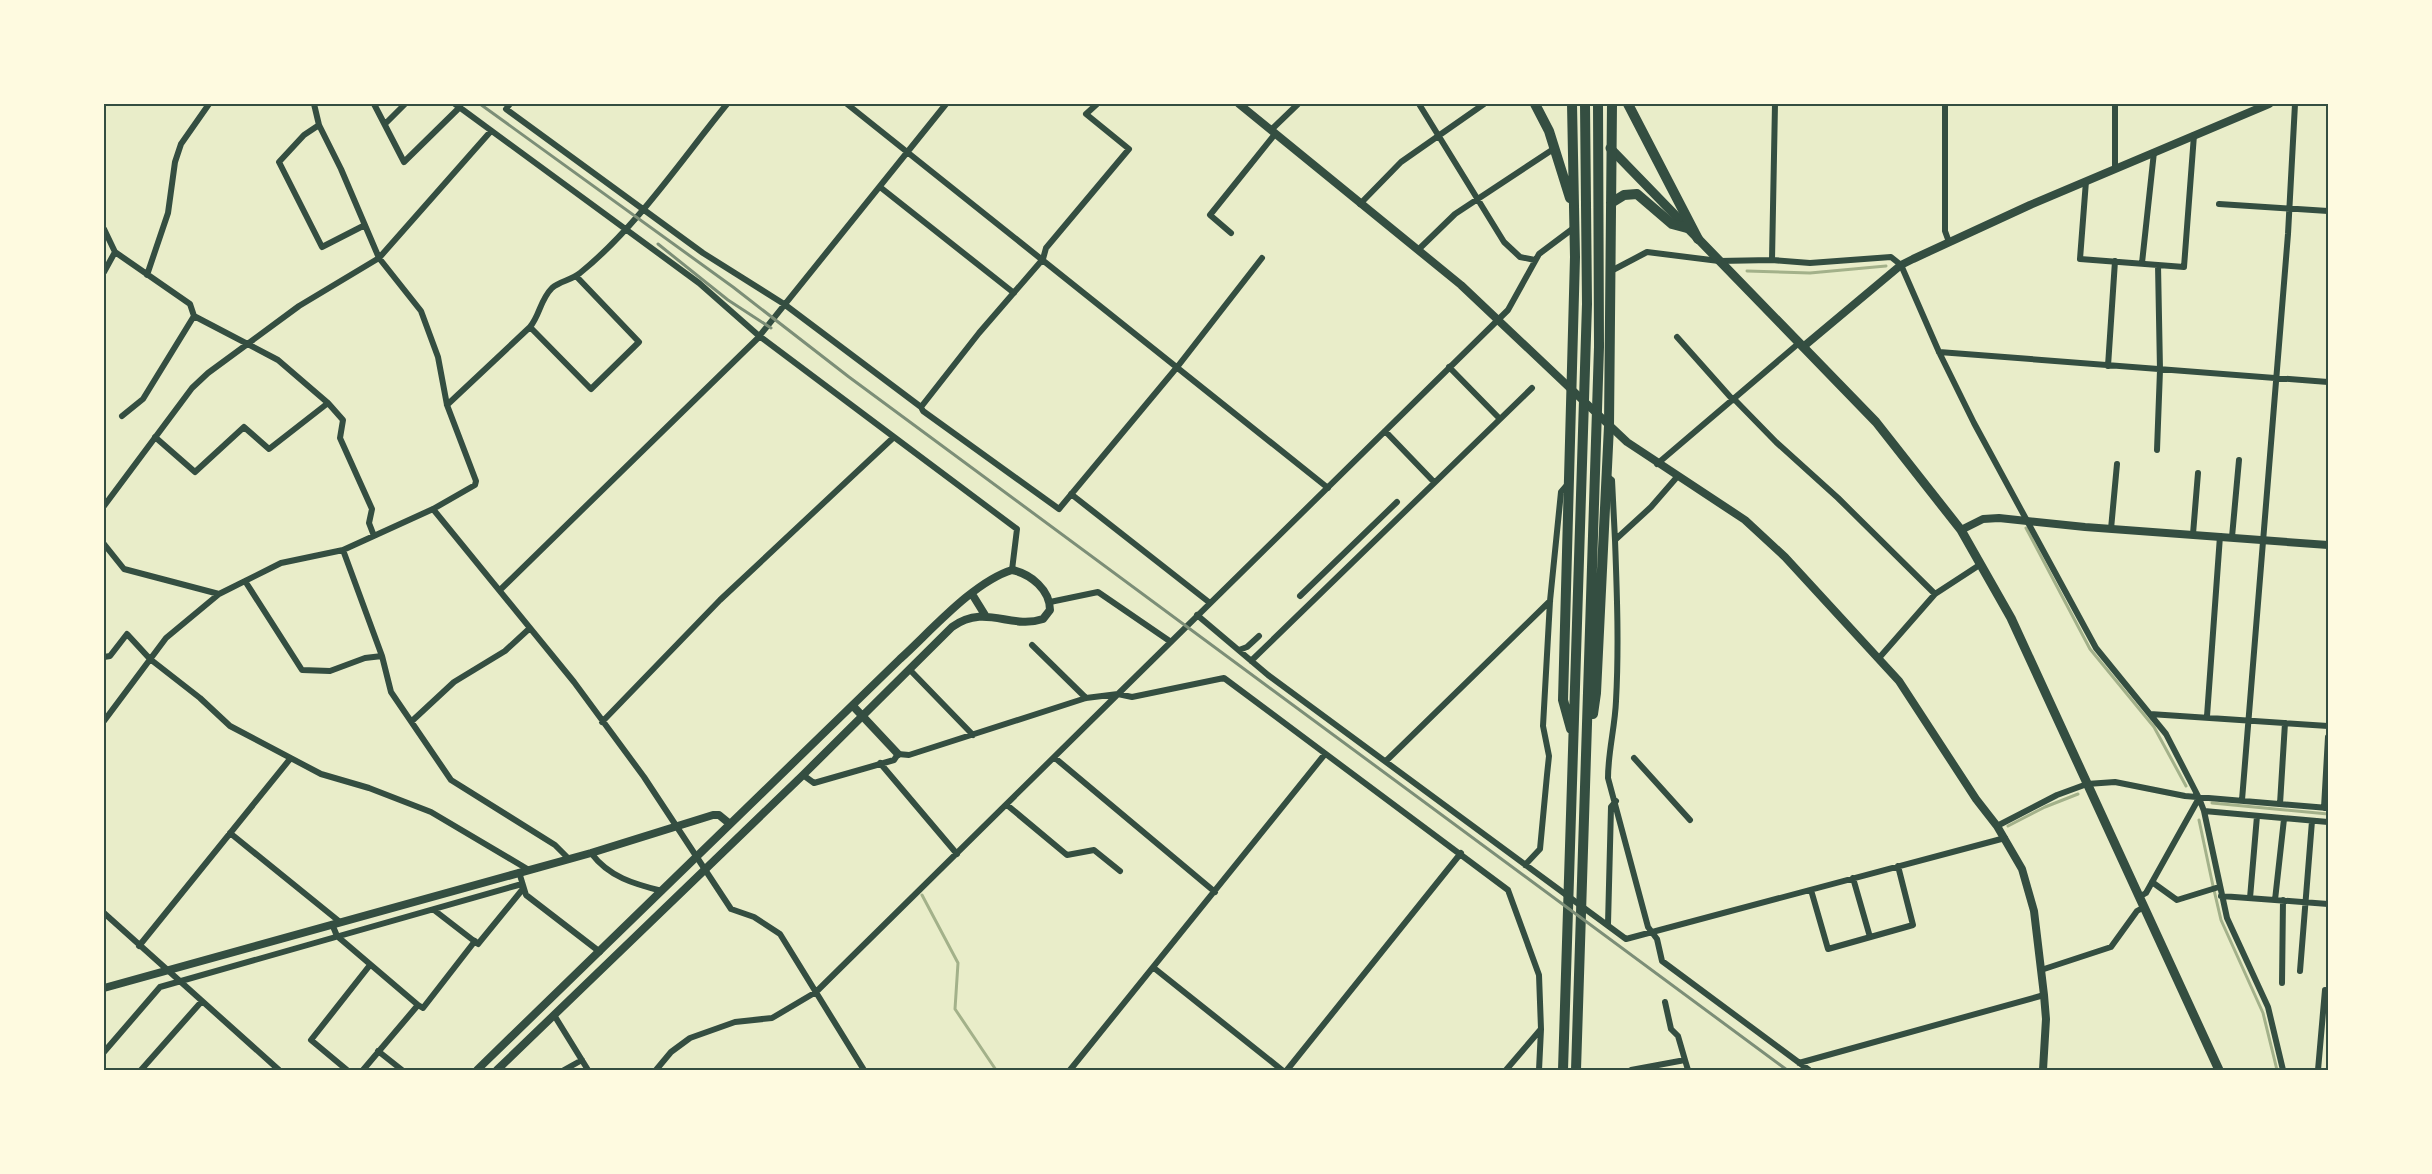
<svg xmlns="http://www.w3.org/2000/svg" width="2432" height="1174" font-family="'Noto Serif',serif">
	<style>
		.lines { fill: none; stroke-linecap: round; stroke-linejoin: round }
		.stream { stroke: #a3b18a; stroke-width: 3 }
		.minor { stroke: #344e41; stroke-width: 6 }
		.tertiary { stroke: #344e41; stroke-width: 8 }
		.primary { stroke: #344e41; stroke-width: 9 }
		.trunk { stroke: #344e41; stroke-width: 10 }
		.rail { stroke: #7c8e77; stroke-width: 3 }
		.neatline { fill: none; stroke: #344e41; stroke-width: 2 }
	</style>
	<rect width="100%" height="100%" fill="#e9edc9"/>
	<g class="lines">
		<path class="stream" d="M1747 271 1810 273 1886 266
			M2026 528 2090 649 2154 727 2186 786
			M2212 803 2328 814
			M2199 820 2213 886
			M2008 826 2045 807 2078 794
			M2214 890 2221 920 2263 1013 2277 1070
			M922 895 958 963 955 1009 996 1070"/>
		<path class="minor" d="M374 104 404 162 460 107
			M455 104 699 283 758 335 894 437 720 600 602 722
			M510 104 506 109 703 253 784 304 921 407
			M847 104 1328 488
			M1097 104 1086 114 1129 149 1046 248 1043 259 979 333 921 407 923 411 1059 509 1178 366 1262 258
			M1419 104 1504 242 1520 257 1535 260
			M1945 104V231L1949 242
			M385 124 405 104
			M319 125 304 135 279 162 322 247 365 225
			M1271 130 1298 104
			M2115 168V104
			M2086 181 2080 259 2184 267 2194 135
			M880 187 1014 293
			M1360 204 1401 162 1484 104
			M2219 204 2328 211
			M104 229 115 252 190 304 194 316 278 360 328 403 343 420 340 438 372 509 369 523 374 536
			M1231 233 1210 215 1275 134
			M1419 249 1455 214 1555 148
			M1772 260 1775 104
			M2142 263 2154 152
			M1611 271 1647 252 1719 261 1772 260 1810 263 1891 257 1901 265 1939 352 1974 423 2096 648 2166 734 2199 798 2146 893 2139 897
			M104 272 115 252
			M147 275 168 213 175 162 181 144 209 104
			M530 327 591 389 639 342 576 276
			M1677 337 1733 400
			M1939 352 2328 382
			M2108 366 2115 261
			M1449 367 1500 419
			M1734 399 1776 442 1838 498 1935 594
			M447 405 530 327C540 315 540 300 552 288 560 281 572 280 580 273 636 228 682 159 727 104
			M122 416 143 399 194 316
			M1385 431 1434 482
			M155 437 195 472 244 427 269 449 328 403
			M894 437 1017 529 1012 570
			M2157 450 2160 370 2158 265
			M1657 464 1799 343
			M1607 476 1612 480 1615 540
			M1677 477 1651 507 1615 540C1617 594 1619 647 1616 701 1615 727 1608 752 1608 778L1648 927 1657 939 1662 961 1809 1070
			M1071 494 1210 603
			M104 506 192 388 208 373 299 306 379 258 491 131
			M433 509 574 682 644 777 731 909 754 917 780 934 864 1070
			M2111 529 2117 464
			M2193 534 2198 473
			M2232 537 2239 460
			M104 544 124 569 219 594 281 563 343 550 433 509 475 485 476 481 447 405 438 357 421 311 379 258 341 169 319 125 314 104
			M343 550 382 656 391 692 451 780 555 845 569 859
			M245 581 302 670 330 671 365 658 382 656
			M500 590 757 339 946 104
			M1300 596 1397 502
			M1050 602 1098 592 1171 642
			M1197 615 1268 675 1626 939 2005 838
			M1032 645 1086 698
			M1239 650 1247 647 1259 636
			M104 657 110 656 127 634 150 659 200 698 230 726 321 774 369 788 431 812 529 870
			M1879 658 1935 594 1981 564
			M1251 661 1532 388
			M910 670 973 735
			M2150 714 2328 726
			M2207 716 2220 536
			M104 721 166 638 219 594
			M412 721 454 682 505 651 530 628
			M1055 758 1215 892
			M1634 758 1690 820
			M1386 761 1550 601
			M880 763 957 854
			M803 775 814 783 894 760 898 754 909 755 1086 698 1118 694 1508 310 1539 254 1575 227
			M2199 798 2204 811 2227 918 2268 1007 2283 1070
			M2242 800 2288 234 2295 104
			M2280 804 2285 723
			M1007 805 1067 855 1094 850 1120 871
			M2324 808 2328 737
			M2204 811 2328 822
			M1997 826 2057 795 2087 784 2115 782 2185 796 2328 808
			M230 833 340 922
			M591 853C609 877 634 884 662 891
			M1525 865 1540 849 1547 775 1549 756 1543 726 1550 601 1561 492 1567 485
			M519 872 526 895 600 952
			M1853 878 1870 937
			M2152 882 2177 900 2219 887
			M1811 890 1828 949 1913 925 1898 866
			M2221 896 2328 904
			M2250 898 2257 816
			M2275 900 2284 819
			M434 910 478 944 522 890
			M104 913 279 1070
			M332 924 337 936 418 1005
			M1608 924 1611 807 1616 801
			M139 946 290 759
			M1154 968 1282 1070
			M2041 970 2111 947 2137 911 2144 907
			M2300 971 2312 821
			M2282 983 2283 900
			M1665 1002 1671 1029 1678 1036 1685 1060
			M554 1015 588 1070
			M378 1051 402 1070
			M104 1052 160 987 522 884
			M1799 1063 2044 995
			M141 1070 202 1001
			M347 1070 311 1040 370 965
			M363 1070 418 1005 423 1008 475 941
			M564 1070 582 1060
			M656 1070 671 1052 690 1038 735 1022 772 1018 816 992 1118 694 1132 697 1224 678 1508 890 1539 975 1541 1029 1506 1070
			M1070 1070 1325 754
			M1287 1070 1461 853
			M1539 1070 1541 1029
			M1631 1070 1685 1060 1688 1070
			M2318 1070 2325 990"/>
		<path class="tertiary" d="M1239 104 1461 285 1627 442 1745 520 1785 557 1899 681 1976 799 1997 826 2022 869 2034 911 2044 995 2046 1019 2043 1070
			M1803 347 1901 265 1913 259 2030 205 2269 104
			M1961 530 1983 519 1999 518 2085 527 2328 545
			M972 594 985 615
			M853 706 898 754
			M104 988 591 853 713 815H719L730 824
			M477 1070 900 659C930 632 973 582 1012 570 1031 574 1050 590 1050 610L1043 619C1010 630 986 603 952 627L803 775 497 1070"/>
		<path class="primary" d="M1610 148 1876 422 1961 530 2011 618 2219 1070"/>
		<path class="trunk" d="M1535 104 1549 131 1570 198
			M1628 104 1698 239
			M1611 203 1624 195 1637 194 1672 224 1687 228
			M1593 714 1596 693 1609 426 1612 104
			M1571 729 1563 700 1575 257 1572 104
			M1563 1070 1587 304 1585 104
			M1576 1070 1599 347 1598 104"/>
		<path class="rail" d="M480 104 733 287 849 377 1787 1070
			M658 244 728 300 771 328"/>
	</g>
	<rect width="2432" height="1174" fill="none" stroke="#fefae0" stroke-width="210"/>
	<rect x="105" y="105" width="2222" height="964" class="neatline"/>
</svg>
